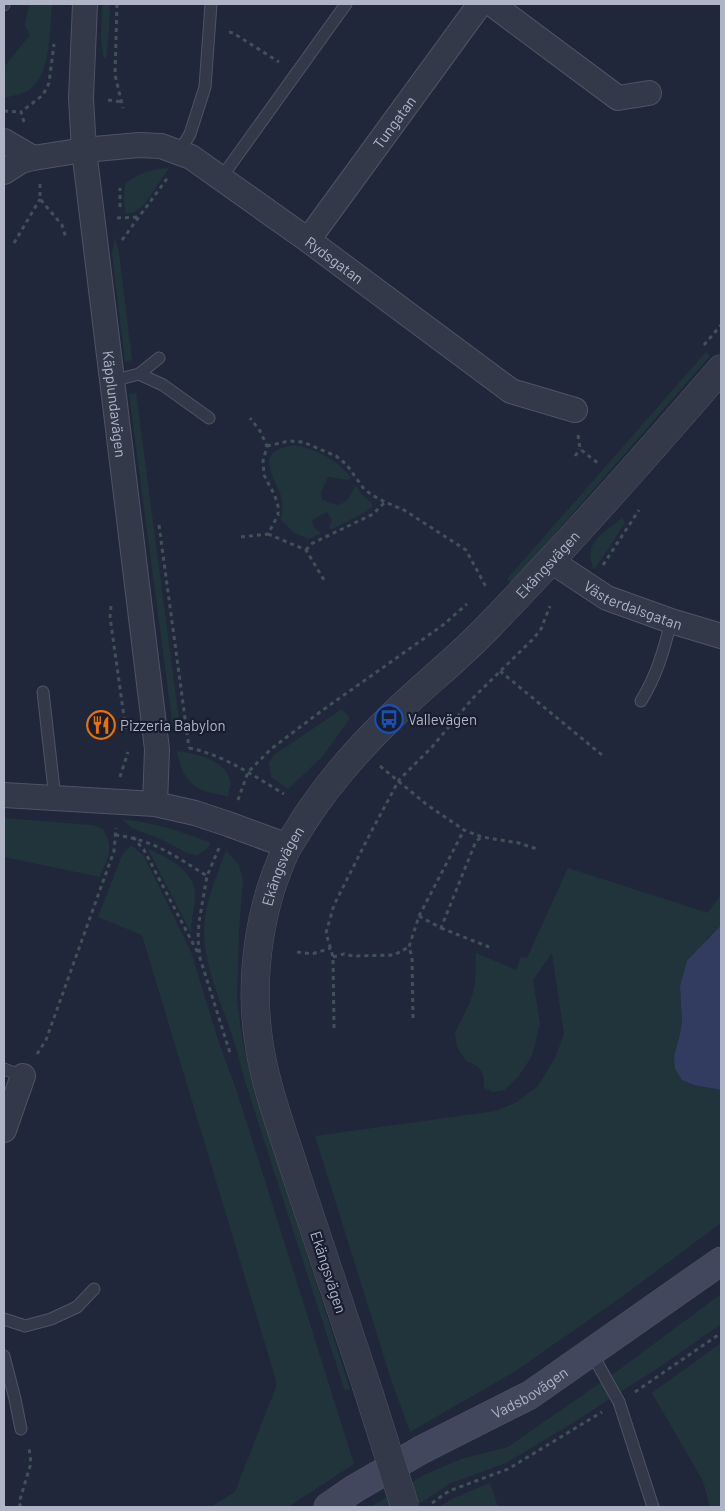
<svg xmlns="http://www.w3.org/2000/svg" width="725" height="1511" font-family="Barlow,sans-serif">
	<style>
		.green { fill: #22343b }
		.water { fill: #323c60 }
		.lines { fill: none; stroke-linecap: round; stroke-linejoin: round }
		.service-casing { stroke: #4f5465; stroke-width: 13 }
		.minor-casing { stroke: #4f5465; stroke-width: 26 }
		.tertiary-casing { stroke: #4f5465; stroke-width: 29 }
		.secondary-casing { stroke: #4f5465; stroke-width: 29 }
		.path { stroke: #405158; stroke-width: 3; stroke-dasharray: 4 4; stroke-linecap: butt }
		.service { stroke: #34394a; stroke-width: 11 }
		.minor { stroke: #34394a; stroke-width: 24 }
		.tertiary { stroke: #34394a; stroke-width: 28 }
		.secondary { stroke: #42475e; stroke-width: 28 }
		.tertiary-bridge-casing { stroke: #4f5465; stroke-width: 29; stroke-linecap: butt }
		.tertiary-bridge { stroke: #34394a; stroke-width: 28 }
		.labels { text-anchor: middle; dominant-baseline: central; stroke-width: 4.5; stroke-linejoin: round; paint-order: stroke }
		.street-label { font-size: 15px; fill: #afb4c7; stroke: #191e2f }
		.poi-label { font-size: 15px; fill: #afb4c7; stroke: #191e2f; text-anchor: start }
	</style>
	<rect width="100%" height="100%" fill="#20273a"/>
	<path class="green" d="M29 4H52C50 28 51 68 33 87 27 93 12 96 4 98V67L30 35 25 26Z
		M102 4H110L109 30 106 58 103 57 101 36Z
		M169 168 144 205 133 213H125L124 198 125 184C139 173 151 169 169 168Z
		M115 237 119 253 132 360 125 362 112 254Z
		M706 352 710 356 512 583 507 579Z
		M136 393 180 727 173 728 129 394Z
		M295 445C319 451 334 458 351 477L348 480 328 477 321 492 322 499C340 511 349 503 355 485L363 496 372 503V507L367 511 331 530 329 526 332 520 327 512 312 520 314 528 321 533 309 539 294 533 281 520C283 511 283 501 280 493 268 467 258 451 295 445Z
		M622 518 625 523 594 570C582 542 603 534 622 518Z
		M342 709 350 718 322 757 288 789 271 777 269 763 274 755Z
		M177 751C196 754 225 759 230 781 231 785 229 791 228 796 195 791 184 785 177 751Z
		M4 818 92 825 103 829C115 850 108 856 100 877L4 857Z
		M122 819C156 823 180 831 211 843L206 850 197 855 187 853 163 840 132 828Z
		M131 845 144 856 191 952 218 1040 238 1095 354 1464 288 1507H210L235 1492 276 1387V1380L142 935 98 917 122 855Z
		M148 849C168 858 196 870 195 897 194 909 191 921 191 933Z
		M226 851 239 865 243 880 239 931 237 1000 243 1045 258 1100 350 1389 345 1391 244 1078C241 1067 239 1056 235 1045 224 1008 205 972 204 933 204 905 216 877 226 851Z
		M568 868 708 913 721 894V925L707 938 680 986 682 1021 680 1034 674 1056 694 1085 721 1090V1223L623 1296 514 1372 410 1432 390 1376 315 1136 496 1111 517 1102 538 1086 555 1058 564 1034 552 953 533 980 540 1024 532 1056 518 1077 504 1090 493 1092 484 1088C485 1075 481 1064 467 1062L457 1047 455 1033 470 1003 475 985 476 953 516 970 521 957 527 958Z
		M721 1294V1324L664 1364 571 1424 506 1463 451 1483 414 1507H370L424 1475 461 1459 508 1447 616 1372Z
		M721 1343V1507H710L703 1481 652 1393Z
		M490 1483 498 1507H439L454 1498Z"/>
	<path class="water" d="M721 925V1090L694 1085 682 1080 675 1069 674 1056 680 1034 682 1021 680 986 687 961Z"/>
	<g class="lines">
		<defs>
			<path id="service" d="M4 5V4
				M179 152 190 134 205 87 211 4
				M221 178 346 4
				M139 374 163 385 209 418
				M112 381 139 374 159 358
				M43 692 55 798
				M641 701C657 675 664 650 671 621
				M4 1069 23 1076
				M4 1319 25 1326 51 1319 77 1307 94 1289
				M591 1352 619 1402 653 1507
				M4 1356 15 1399 21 1429"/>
			<g id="minor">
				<path id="s1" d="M85 4 81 98 84 150 157 749 155 804"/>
				<path d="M492 4 618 98 649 93"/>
				<path d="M4 141 33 158"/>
				<path id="s2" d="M4 172 21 161 33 158 84 150 139 145 161 146 191 157 308 240 511 391 575 410"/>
				<path id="s3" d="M308 240 480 4"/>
				<path id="s4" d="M551 561 607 598 671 621 721 636"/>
				<path d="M4 795 155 804 195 813 228 824 288 846"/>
				<path d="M4 1130 23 1076"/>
			</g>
			<g id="tertiary">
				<path id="s5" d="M366 1384C343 1315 320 1246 297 1177 284 1135 265 1086 259 1043 249 979 259 906 287 848 292 839 298 831 303 822 327 785 356 751 388 720 421 687 458 659 490 625 570 542 646 456 721 369"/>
			</g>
			<g id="secondary">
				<path id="s6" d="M328 1507 354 1489 421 1450 530 1395 721 1261"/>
			</g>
		</defs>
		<use href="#service" class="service-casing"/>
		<use href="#minor" class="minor-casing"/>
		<use href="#tertiary" class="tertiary-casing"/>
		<use href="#secondary" class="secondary-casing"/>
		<path class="path" d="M117 4 115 75 123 108
			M229 32 233 33 279 62
			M108 100 122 102
			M4 111 21 112
			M24 122 21 112 43 95 49 83 54 44
			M40 184V199L62 225 66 238
			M120 207V188
			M117 218 139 217
			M122 240 169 176
			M14 243 40 199
			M704 345 721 325
			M578 435 580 449 599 464
			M267 446 289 441 303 442 336 456 346 464 364 489 372 495 385 502 404 510 466 550 486 587
			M575 456 580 449
			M159 525 189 748
			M268 534 306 550 324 580
			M241 537 268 534 278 515V506L275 496 264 475 263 461 267 446 260 431 250 418
			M306 550 311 544 373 514 385 502
			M603 565 639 510
			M111 606 110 617 126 731
			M500 671 602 755
			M189 748C224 755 254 776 284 794
			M380 766 426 804 464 830 482 837 519 843 537 849
			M120 777 128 752
			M238 800 248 772 271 749 320 712 443 625 467 604
			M115 835C154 840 175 856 207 876
			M133 837 144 850 199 955
			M219 848 207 876 199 922 198 939 200 958 231 1056
			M419 916 441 928 476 841 482 837
			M441 928 489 947
			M297 952 312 954 331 948
			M333 957 344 954 353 956 394 955 409 947
			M413 1018 412 957 409 947 419 916 464 830
			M334 1028 333 957 326 933 334 905 371 832 399 780 432 747 473 698 534 638 541 629 550 606
			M37 1054 46 1040 114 851 116 828
			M635 1392 721 1333
			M432 1503 449 1491 508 1469 602 1412
			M21 1507 19 1503 31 1463 29 1448"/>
		<use href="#service" class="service"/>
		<use href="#minor" class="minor"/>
		<use href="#tertiary" class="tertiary"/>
		<use href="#secondary" class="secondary"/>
		<defs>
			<path id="tertiary-bridge" d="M366 1384 405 1507"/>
		</defs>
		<use href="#tertiary-bridge" class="tertiary-bridge-casing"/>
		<use href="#tertiary-bridge" class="tertiary-bridge"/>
	</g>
	<defs>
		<symbol id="bus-ring" viewBox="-11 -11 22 22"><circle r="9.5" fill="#191e2f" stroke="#1a4fb4" stroke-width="1.5"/><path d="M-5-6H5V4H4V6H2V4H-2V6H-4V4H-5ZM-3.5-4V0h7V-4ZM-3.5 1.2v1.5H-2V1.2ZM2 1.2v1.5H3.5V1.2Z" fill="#1a4fb4"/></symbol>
		<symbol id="restaurant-ring" viewBox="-11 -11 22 22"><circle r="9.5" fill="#191e2f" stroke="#e8710a" stroke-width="1.5"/><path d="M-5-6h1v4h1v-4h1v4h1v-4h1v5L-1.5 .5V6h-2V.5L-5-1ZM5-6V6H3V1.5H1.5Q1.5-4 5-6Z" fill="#e8710a"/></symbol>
	</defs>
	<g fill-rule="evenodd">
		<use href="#bus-ring" x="373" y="703" width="32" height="32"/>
		<use href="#restaurant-ring" x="85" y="709" width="32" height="32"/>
	</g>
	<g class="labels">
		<g class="street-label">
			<text stroke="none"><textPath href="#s3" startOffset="146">Tungatan</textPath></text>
			<text stroke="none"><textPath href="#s2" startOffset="370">Rydsgatan</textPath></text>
			<text stroke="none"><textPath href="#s1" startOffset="402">Käpplundavägen</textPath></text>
			<text stroke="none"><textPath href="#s5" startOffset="944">Ekängsvägen</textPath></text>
			<text stroke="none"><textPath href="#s4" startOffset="94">Västerdalsgatan</textPath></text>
			<text stroke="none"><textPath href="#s5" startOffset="539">Ekängsvägen</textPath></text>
			<text transform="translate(329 1272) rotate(72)">Ekängsvägen</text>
			<text stroke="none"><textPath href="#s6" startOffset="232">Vadsbovägen</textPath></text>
		</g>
		<g class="poi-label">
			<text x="408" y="719">Vallevägen</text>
			<text x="120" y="725">Pizzeria Babylon</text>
		</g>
	</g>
	<rect width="725" height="1511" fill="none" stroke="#afb4c7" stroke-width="10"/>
</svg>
